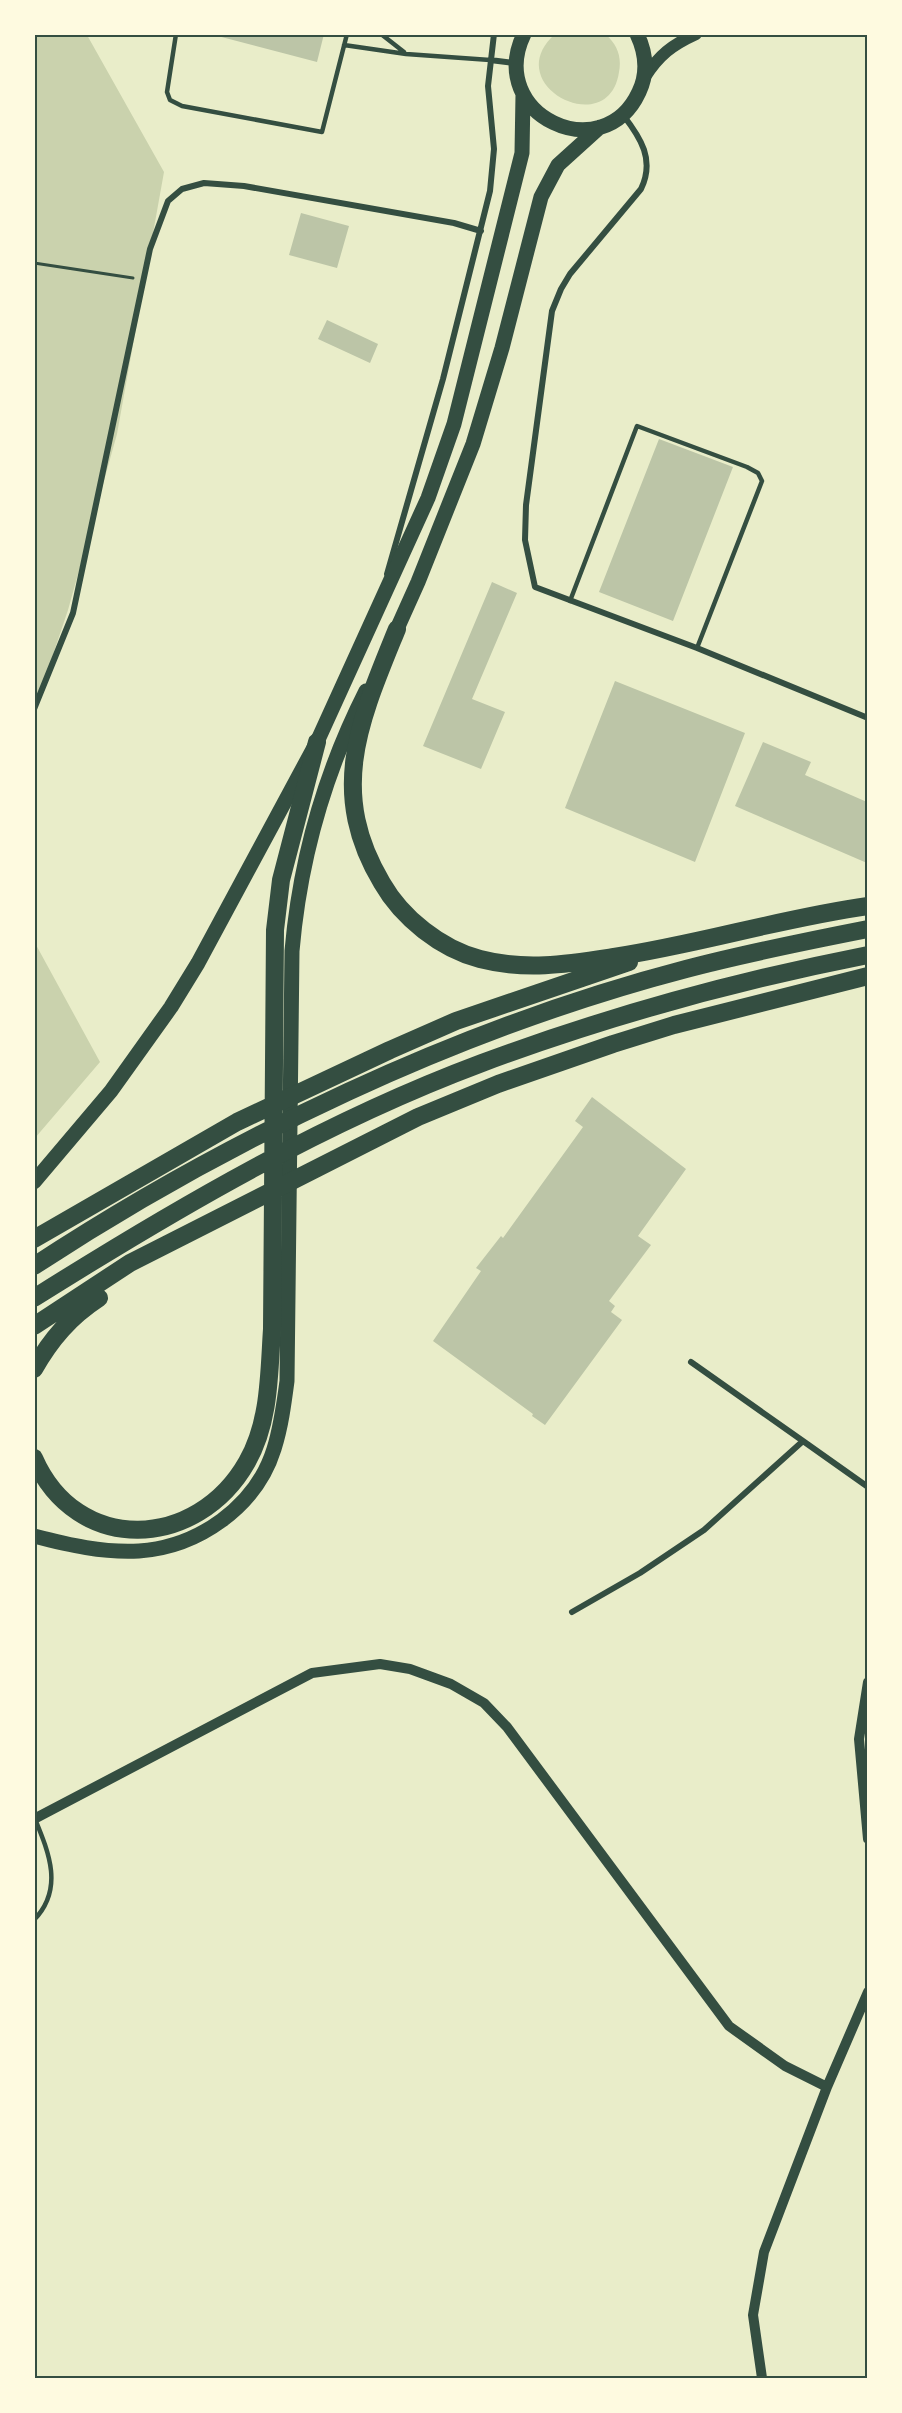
<svg xmlns="http://www.w3.org/2000/svg" width="902" height="2413" font-family="'Roboto Condensed',sans-serif">
	<style>
		.green { fill: #cad2ad }
		.building { fill: #bcc5a7 }
		.lines { fill: none; stroke-linecap: round; stroke-linejoin: round }
		.path { stroke: #344e41; stroke-width: 3 }
		.service { stroke: #344e41; stroke-width: 4.5 }
		.minor { stroke: #344e41; stroke-width: 6 }
		.tertiary { stroke: #344e41; stroke-width: 10 }
		.secondary { stroke: #344e41; stroke-width: 12 }
		.primary { stroke: #344e41; stroke-width: 15 }
		.motorway { stroke: #344e41; stroke-width: 18 }
		.neatline { fill: none; stroke: #344e41; stroke-width: 2 }
	</style>
	<rect width="100%" height="100%" fill="#e9edc9"/>
	<path class="green" d="M555 34 606 35C617 44 622 57 619 72 609 142 498 85 555 34Z
		M35 35H87L164 172 117 434 68 610 35 708Z
		M35 943 100 1062 35 1138H34Z"/>
	<path class="building" d="M210 34H324L317 62Z
		M301 213 349 226 337 268 289 255Z
		M327 320 378 344 370 363 318 339Z
		M659 439 733 467 673 621 599 592Z
		M492 582 517 593 472 699 505 712 481 769 423 746Z
		M615 681 745 733 695 862 565 808Z
		M763 742 811 762 805 775 867 802V863L735 806Z
		M592 1097 686 1169 638 1236 651 1245 609 1301 615 1306 611 1312 622 1320 545 1425 532 1416 533 1414 433 1341 481 1271 476 1268 501 1236 503 1238 583 1127 575 1121Z"/>
	<g class="lines">
		<path class="path" d="M34 263 133 278"/>
		<path class="service" d="M176 34 167 92 170 100 182 106 322 132 347 34
			M381 34 404 52
			M344 45 406 54 490 60
			M570 601 637 426 747 467 758 473 762 481 697 648
			M34 1920C64 1889 49 1853 35 1819"/>
		<path class="minor" d="M490 60 515 63
			M623 115C641 138 655 160 641 189L570 274 561 289 552 311 526 505 525 540 535 587 697 648 868 718
			M387 574 443 379 490 191 494 149 488 86 494 34
			M34 709 73 613 150 249 168 201 182 189 204 183 244 186 454 223 481 231
			M691 1362 803 1441
			M572 1612 640 1573 704 1530 803 1441 868 1487"/>
		<path class="tertiary" d="M868 1682 859 1739 868 1839
			M34 1819 312 1673 380 1664 410 1669 451 1684 484 1703 507 1727 729 2026 785 2066 827 2087
			M762 2378 753 2315 764 2252 827 2087 868 1992"/>
		<path class="secondary" d="M645 77C659 55 672 45 696 34"/>
		<path class="primary" d="M524 34C485 115 603 170 639 92 648 73 646 53 637 34
			M392 640 418 582 473 444 502 348 541 197 558 165 600 127
			M34 1182 111 1091 171 1007 198 963 317 742 428 498 454 424 522 153 523 95
			M34 1536C69 1545 103 1553 139 1551 198 1547 256 1507 274 1449 281 1427 284 1404 287 1381L292 951C300 858 324 774 366 691"/>
		<path class="motorway" d="M397 629C360 720 327 791 382 883 402 918 441 949 480 959 526 971 568 964 614 957 700 944 782 918 868 906
			M34 1239 237 1122 390 1050 456 1021 629 962
			M34 1266C229 1138 460 1028 686 969 746 953 807 941 868 929
			M34 1298C177 1208 324 1122 482 1063 608 1016 736 981 868 955
			M34 1326 130 1263 418 1117 498 1084 613 1044 674 1025 868 976
			M34 1369C51 1339 70 1317 99 1298
			M34 1458C77 1556 197 1550 247 1462 270 1422 269 1373 272 1329L275 930 281 880 317 742"/>
	</g>
	<rect width="902" height="2413" fill="none" stroke="#fefae0" stroke-width="72"/>
	<rect x="36" y="36" width="830" height="2341" class="neatline"/>
</svg>
